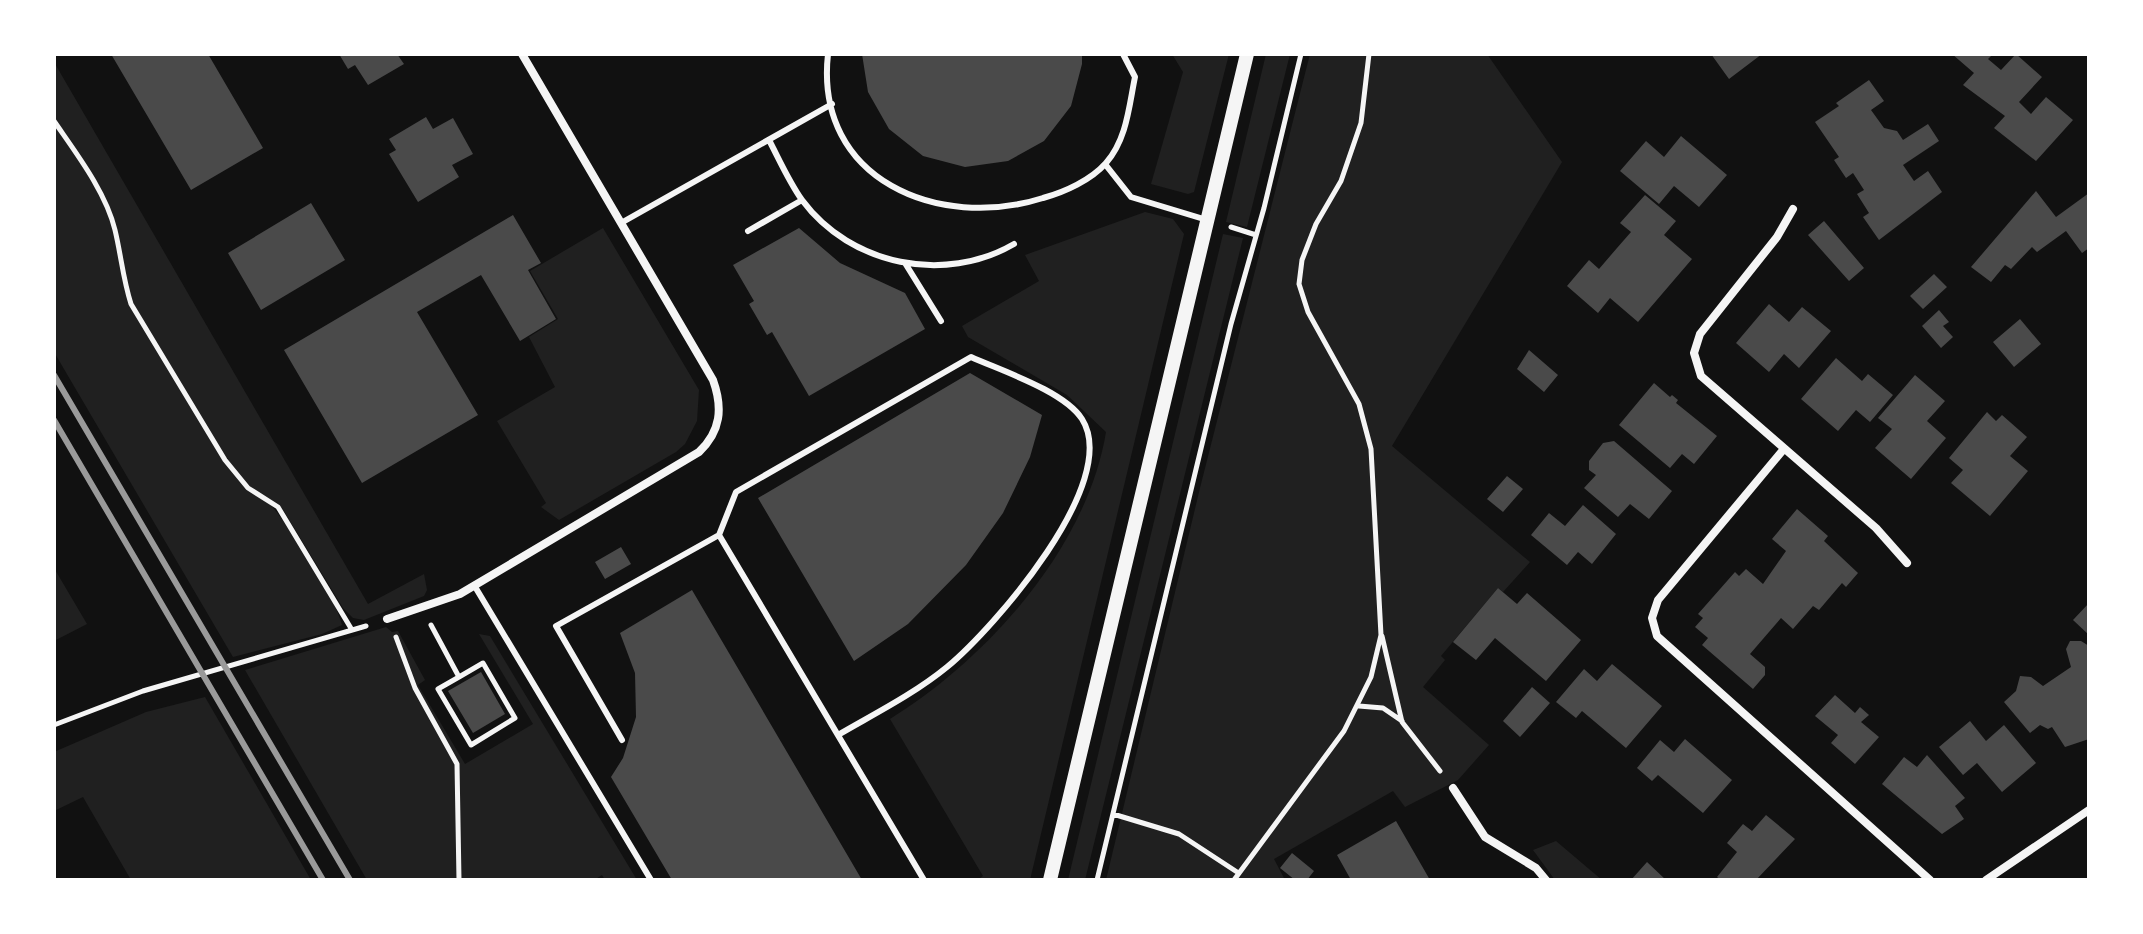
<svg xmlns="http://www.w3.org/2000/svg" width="2143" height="934" font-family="'Fira Sans Condensed',sans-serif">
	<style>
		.green { fill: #202020 }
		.building { fill: #4a4a4a }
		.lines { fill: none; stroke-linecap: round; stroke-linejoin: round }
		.path { stroke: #f5f5f5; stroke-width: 5 }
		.service { stroke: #f5f5f5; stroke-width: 6 }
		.minor { stroke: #f5f5f5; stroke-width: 8 }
		.tertiary { stroke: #f5f5f5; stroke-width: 14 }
		.rail { stroke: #9a9a9a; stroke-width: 6 }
	</style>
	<rect width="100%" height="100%" fill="#111"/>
	<path class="green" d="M1172 54H1229L1194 192 1188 194 1151 184 1183 72Z
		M1266 54H1290L1247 227 1226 222Z
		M1310 54H1487L1562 162 1392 446 1530 562 1503 592 1498 588 1441 656 1445 660 1423 687 1489 745 1458 780 1405 807 1393 791 1274 859 1285 880H1106L1200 488Z
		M54 62 368 604 424 574 427 590 424 596 364 620 353 618 343 608 282 508 268 502C289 524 335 596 342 625L322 634 233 657 54 352Z
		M1145 212 1173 219 1184 234 1030 880H977L983 876 890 719C987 659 1087 548 1106 432L1067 395 968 337 962 326 1039 281 1025 255Z
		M603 228 699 390 697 421 685 444 676 452 559 520 541 507 546 503 497 421 555 387 529 337 558 319 530 271Z
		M1223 234 1243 238 1085 880H1068Z
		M54 568 87 624 54 641Z
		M386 627 392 632 398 631 425 680 418 685 465 764 533 724 479 634 490 636 637 880H605L602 875 594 880H367L245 670Z
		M205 697 311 880H131L83 797 54 811V752L146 712Z
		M1556 841 1602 880H1555L1533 850Z"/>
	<path class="building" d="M111 54H208L263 148 191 190Z
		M339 54H397L404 64 368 85 355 65 348 69Z
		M862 54H1082V64L1071 106 1044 141 1008 161 965 167 923 156 889 129 868 92Z
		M1711 54H1762L1729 79Z
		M1952 54H1993L1988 59 2001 70 2016 54 2042 77 2019 102 2031 114 2046 97 2073 120 2036 161 1994 128 2005 116 1963 85 1974 73Z
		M1869 80 1884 101 1871 110 1884 128 1897 131 1903 140 1928 124 1939 141 1903 165 1914 181 1928 171 1942 192 1879 240 1863 217 1869 213 1857 194 1864 190 1853 173 1846 178 1834 160 1839 157 1815 122 1839 106 1836 103Z
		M426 117 433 129 453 118 473 154 452 165 459 177 418 202 389 154 396 150 389 139Z
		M1681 136 1727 175 1699 207 1674 186 1659 204 1620 171 1646 141 1664 157Z
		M2036 191 2056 217 2089 193V248L2082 253 2066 231 2037 252 2032 247 2011 269 2005 265 1991 282 1971 267Z
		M1645 195 1676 221 1664 235 1692 259 1638 322 1610 298 1598 313 1567 286 1589 260 1599 269 1617 248 1631 232 1620 223Z
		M311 203 345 260 261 310 228 253Z
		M513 215 541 263 528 270 556 319 520 341 481 275 417 312 478 415 362 483 284 350Z
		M1824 221 1864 268 1849 281 1808 235Z
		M799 228 840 263 905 293 925 329 809 396 772 332 767 335 749 304 754 301 733 265Z
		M1934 274 1947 287 1923 309 1910 296Z
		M1769 304 1789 322 1802 307 1831 331 1799 368 1784 354 1769 372 1736 343Z
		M1939 310 1949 322 1943 326 1953 337 1941 348 1922 326Z
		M2020 319 2041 344 2014 367 1993 342Z
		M1529 350 1558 375 1544 392 1517 369Z
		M1836 358 1862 381 1868 374 1893 395 1870 422 1856 410 1838 431 1801 399Z
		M970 373 1042 415 1030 457 1003 513 966 565 908 624 854 661 758 498Z
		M1915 375 1945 401 1927 421 1946 438 1911 479 1875 448 1892 429 1878 418Z
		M1654 383 1670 397 1672 395 1678 400 1676 403 1717 436 1694 464 1682 454 1670 468 1619 425Z
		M1987 412 1996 421 2002 415 2027 437 2010 456 2028 471 1990 516 1951 483 1963 470 1949 458Z
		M1614 441 1672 491 1649 519 1630 504 1618 517 1584 488 1596 475 1589 470V461L1603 443Z
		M1507 476 1523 489 1503 512 1487 499Z
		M1583 505 1616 534 1592 564 1578 552 1567 565 1531 535 1549 513 1565 526Z
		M1797 509 1828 536 1824 541 1858 573 1846 587 1842 583 1819 610 1813 606 1793 629 1781 618 1750 654 1765 667V675L1753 689 1702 645 1708 638 1695 627 1703 618 1698 614 1735 572 1739 576 1746 569 1763 584 1786 551 1772 539Z
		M621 547 631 564 605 579 595 562Z
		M1498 588 1517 604 1527 593 1581 640 1546 681 1495 638 1476 660 1453 642Z
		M692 590 862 880H672L611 777 623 758 636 717 635 673 620 633Z
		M2089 603V635L2073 620Z
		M2070 641H2081L2089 646V739L2065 747 2052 727 2048 729 2040 725 2030 733 2004 702 2016 691 2020 676 2031 677 2043 686 2071 667 2066 649Z
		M1612 664 1662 706 1626 748 1582 711 1576 718 1556 702 1584 669 1597 681Z
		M481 672 505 714 473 733 448 691Z
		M1532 687 1550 703 1520 737 1503 721Z
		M1835 695 1855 713 1860 707 1869 715 1861 722 1879 737 1855 764 1831 743 1838 735 1815 716Z
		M1970 721 1986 741 2004 725 2036 763 2002 792 1977 763 1963 775 1939 747Z
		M1685 739 1732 780 1703 813 1658 775 1652 781 1637 768 1660 740 1674 752Z
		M1927 755 1965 798 1955 806 1964 819 1942 834 1882 784 1904 757 1917 767Z
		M1766 815 1795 839 1756 880H1721L1717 877 1737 852 1727 843 1743 824 1752 831Z
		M1396 821 1430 880H1351L1337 855Z
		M1292 853 1314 871 1307 880H1295L1280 868Z
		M1647 862 1666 880H1631Z"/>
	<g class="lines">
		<path class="path" d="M54 121C76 153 106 192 115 230 121 255 123 279 131 304L225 460 248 488 278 507 352 630
			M1231 227 1256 235
			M431 625 459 677 438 689 471 745 515 718 483 663 459 677
			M1382 636 1402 722 1440 771
			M396 637 415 688 457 764 459 880
			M1359 706 1383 708 1402 721
			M54 725 143 691 366 626
			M1113 814 1179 834 1237 872
			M1097 880 1231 324 1264 208 1301 54
			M1234 880 1344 731 1371 677 1381 635 1371 449 1359 404 1308 312 1299 284 1302 260 1316 224 1341 181 1361 123 1369 54"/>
		<path class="service" d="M828 54C814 180 939 231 1043 198 1065 192 1091 180 1106 163 1127 139 1129 106 1135 77L1123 54
			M769 140C779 159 789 182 802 200 851 266 945 284 1014 244
			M1105 164 1131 197 1207 220
			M621 223 832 104
			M748 231 802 200
			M905 263 941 321
			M719 535 736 492 971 357C1002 371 1064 391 1082 419 1122 482 994 628 947 667 914 694 874 714 838 735
			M474 585 651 880
			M622 740 556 626 719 535 924 880"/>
		<path class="minor" d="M1793 209 1777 237 1700 334 1694 353 1701 376 1876 528 1907 563
			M1783 450 1658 600 1652 618 1657 636 1930 880
			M387 619 460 594 699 452C721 431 723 408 713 380L522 54
			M1453 788 1485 837 1536 868 1546 880
			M1986 880 2089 810"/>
		<path class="tertiary" d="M1050 880 1247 54"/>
		<path class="rail" d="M54 375 350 880
			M54 420 323 880"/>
	</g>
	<rect width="2143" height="934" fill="none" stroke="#ffffff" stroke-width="112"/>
</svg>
